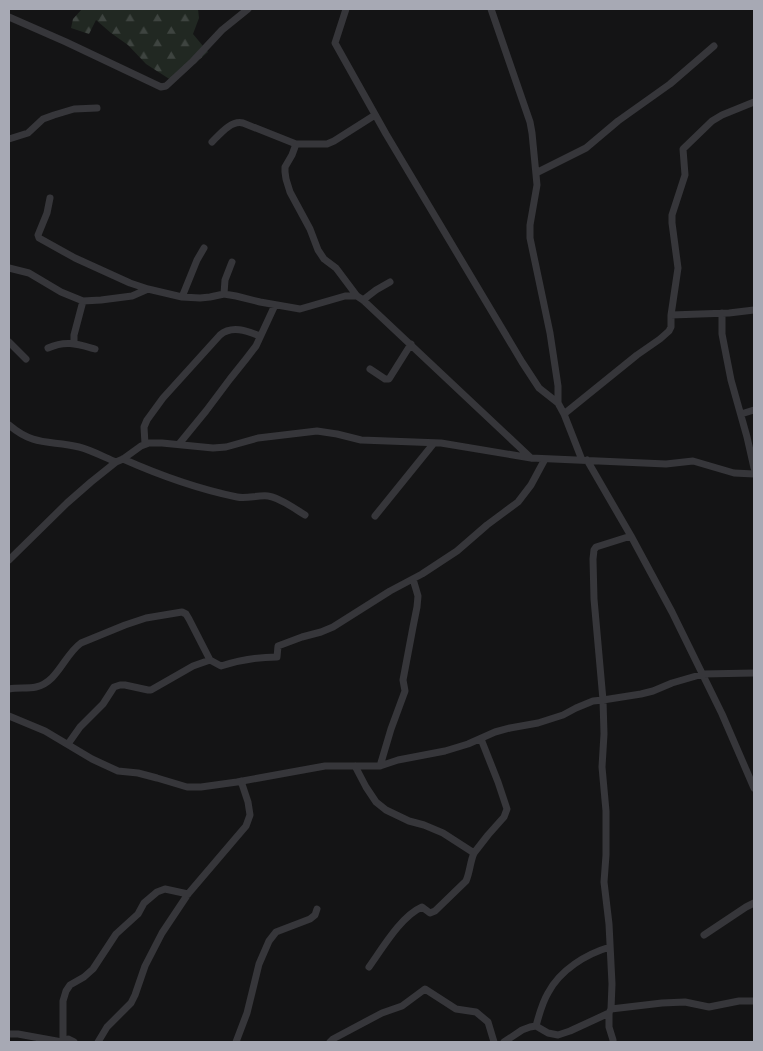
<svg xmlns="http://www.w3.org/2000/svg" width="763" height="1051" font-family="'Titillium Web',sans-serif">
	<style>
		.forest { fill: url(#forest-firs) }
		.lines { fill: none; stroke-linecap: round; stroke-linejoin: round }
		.minor { stroke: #36363a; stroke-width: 7 }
	</style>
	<defs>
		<pattern id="forest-firs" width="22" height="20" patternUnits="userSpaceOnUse" patternTransform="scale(1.25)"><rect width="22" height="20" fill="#212822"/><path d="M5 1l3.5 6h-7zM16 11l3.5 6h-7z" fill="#3e4440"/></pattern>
	</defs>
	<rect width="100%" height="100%" fill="#141415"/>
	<path class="forest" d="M82 9H198L199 18 193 34 208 52 174 82 146 64 128 45 111 33 96 20 89 34 71 28 73 19Z"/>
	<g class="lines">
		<path class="minor" d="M346 9 335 43 386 134 522 362 539 388 558 403
			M491 9 530 122 532 133 537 185 530 225V238L550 333 558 386V403L564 414 582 460
			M9 17 66 42 161 87 166 86 193 61 222 30 248 9
			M9 139 28 133 43 119 54 115 74 109 97 108
			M212 142C220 134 231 120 243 123L296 144H327L334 141 375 115
			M296 144 292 155 285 167V172L286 179 290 192 310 229 318 250 324 259 336 268 357 296
			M536 173 586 148 618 121 670 84 714 46
			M50 198 47 213 38 235 39 238 75 258 130 283 148 289
			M9 268 29 273 61 292 83 301 101 300 132 296 148 289 182 297 200 298 210 297 224 294 236 296 260 302 300 309 345 296H357L363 300 531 458
			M224 294 225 280 232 262
			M182 297 197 260 204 248
			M363 300 376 290 390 282
			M722 313V334L731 380 747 437 754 468
			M671 315 729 313 754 310
			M9 342 26 359
			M74 344V335L83 301
			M48 348C66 340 77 344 95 349
			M370 369 385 379H389L411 344
			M564 414 637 355 660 339 669 331 671 327V315L678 268 672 223V215L685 175 683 149 712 121 722 115 754 102
			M741 414 754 410
			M9 425C35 447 50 440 79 447 91 450 104 457 116 462
			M145 444 144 427 147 420 163 398 220 335C232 325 247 331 260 336
			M179 444 206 411 230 379 246 359 256 346 275 305
			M123 459C159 475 198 489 237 497 247 499 257 495 268 496 279 497 295 509 305 515
			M587 460 631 536 672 612 722 714 754 788
			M375 516 434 443
			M9 560 67 503 91 482 116 462 123 459 141 446 149 443H162L213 448 226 447 258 438 317 431 337 434 361 440 441 443 531 458 666 464 693 461 734 473 754 474
			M9 689C18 687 27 689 36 687 58 682 64 655 81 643L125 625 146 618 182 612 186 614 189 619 210 660
			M9 716 45 731 92 759 118 771 138 773 157 778 187 787H201L237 782 325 766H380L398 760 445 751 468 744 495 732 510 728 538 723 563 715 576 708 593 701 603 700 641 694 653 691 672 683 703 674 754 673
			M68 744 80 727 103 704 114 687 120 685H125L148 690H151L193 666 210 660 221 666C240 660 256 657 277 657L278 646 302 637 321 632 333 627 390 591 422 574 457 551 487 525 518 502 531 485 545 459
			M355 766 366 787 376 802 386 810 409 821 424 825 443 833 474 853C470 862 470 872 466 881L435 911 430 913 422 907C401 916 382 949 369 967
			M380 766 391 729 405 691 403 680 413 627 417 607 418 596 413 579
			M474 853 488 835 504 817 507 809 498 782 481 739
			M704 935 746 907 754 903
			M611 1009 662 1003 685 1002 709 1007 739 1001H754
			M536 1026C539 1015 542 1003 548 993 560 970 586 954 610 947
			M9 1034H18L62 1042
			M74 1042 68 1039 63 1042V1001L66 991 70 985 84 977 93 969 116 934 138 914 144 903 157 892 165 889 188 894
			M98 1042 107 1027 131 1003 135 995 145 966 162 933 188 894 246 826 250 815 248 802 241 781
			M236 1042 247 1013 259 964 269 941 276 932 310 919 315 915 317 909
			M330 1042 333 1039 382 1013 402 1006 425 989 456 1009 476 1012 488 1022 494 1042
			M504 1042 522 1030 530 1027 536 1026 548 1033 558 1035 570 1031 609 1013
			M613 1042V1040L609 1027V1013L611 1009 612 984 609 924 604 882 606 855V811L602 767 604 734 603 700 594 599 593 559 594 550 596 547 631 536"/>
	</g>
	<rect width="763" height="1051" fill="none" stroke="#a7a9b4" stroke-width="20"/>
</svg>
